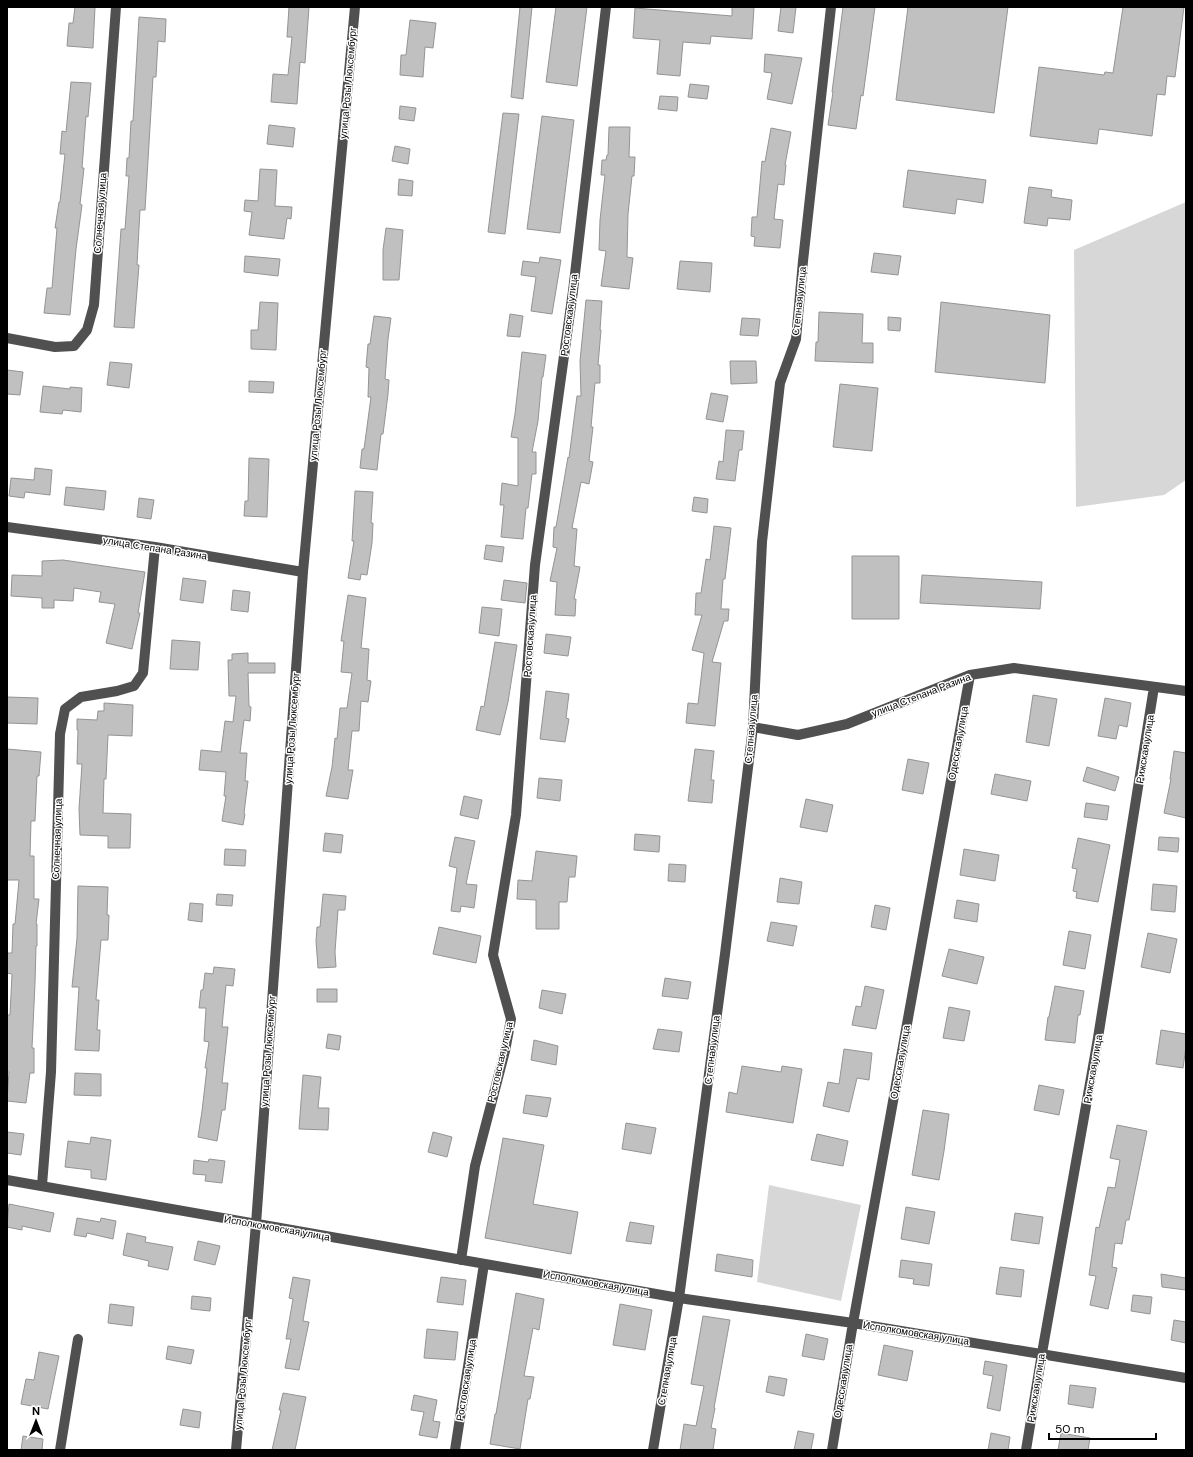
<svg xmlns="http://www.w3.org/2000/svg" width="1193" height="1457" font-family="'DM Sans',sans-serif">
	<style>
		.green { fill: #d7d7d7 }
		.building { fill: #c0c0c0; stroke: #949494 }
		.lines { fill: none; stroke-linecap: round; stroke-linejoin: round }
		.minor { stroke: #505050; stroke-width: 10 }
		.labels { text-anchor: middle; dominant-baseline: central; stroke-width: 3; stroke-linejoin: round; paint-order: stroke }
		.street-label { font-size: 10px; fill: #000; stroke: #fff }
	</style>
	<rect width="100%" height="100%" fill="#fff"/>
	<path class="green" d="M1186 202V480L1164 495 1076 507 1074 250Z
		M769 1185 861 1205 841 1301 757 1282Z"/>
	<path class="building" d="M75 7H95L93 48 67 46 69 23H73Z
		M289 7H309L305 63 300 62 297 104 271 102 273 74 288 75 292 37H287Z
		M520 7H532L523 99 511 97Z
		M556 7H587L577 86 546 82Z
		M732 7H754L752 39 711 36 710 44 683 42 680 76 657 74 660 40 633 38 635 8 732 16Z
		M781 7H796L793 33 778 31Z
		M843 7H875L863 96 861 95 856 129 828 125 833 92H832Z
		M908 7H1008L994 113 896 100Z
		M1123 7H1184L1175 77 1167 76 1165 95 1157 94 1152 136 1099 129 1097 144 1030 136 1039 67 1104 75 1105 72 1113 73Z
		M139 17 166 19 165 42 158 41 156 77H153L145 210H140L137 265H139L134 328 114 327 121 229H125L129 176H126L127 158H129L131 121H133Z
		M410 20 436 23 433 48 425 47 423 77 400 75 401 55H406Z
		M765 54 802 58 792 104 767 99 772 73 764 72Z
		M71 82 91 83 88 117 86 116 82 168H84L80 204 82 205 76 249 70 315 44 313 47 288H52L57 228H55L59 202H60L65 154H60L62 131 66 132Z
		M690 84 709 86 707 99 688 97Z
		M660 96 678 97 677 111 658 109Z
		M400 106 416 108 414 121 399 119Z
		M503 113 519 114 505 234 488 232Z
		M542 116 574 120 560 233 527 229Z
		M269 125 295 128 293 147 267 144Z
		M609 127H630L629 157H635L634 176H632L628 214 627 257 633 258 629 289 601 286 606 251 599 250 600 220 605 175H601L602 160H606L607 155H608Z
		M771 128 791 132 785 165H786L784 185 778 184 774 219 783 220 780 248 754 246 755 237 751 236 752 217H757L762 161 765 162Z
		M395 146 410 149 408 164 392 161Z
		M260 169 277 170 275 206 292 207 291 219 287 218 284 239 249 235 252 212 244 211 245 200 258 201Z
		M908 170 986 180 983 203 957 199 955 214 903 207Z
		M399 179 413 181 412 196 398 195Z
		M1029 187 1052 190 1051 197 1072 200 1070 220 1048 218 1047 226 1024 223Z
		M386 228 403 230 399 280H383V250Z
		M874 253 901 256 898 275 871 272Z
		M245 256 280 259 278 276 244 272Z
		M540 257 561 260 552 314 531 311 536 277 521 275 523 261 539 263Z
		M680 261 712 263 710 292 677 289Z
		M586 300 602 301 600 330H601L598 365H600V383H595L591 427H593L589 461 593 462 589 484 581 482 572 528 577 529 574 566 580 567 574 599H576L575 616 555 615 557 582 550 581 557 548 553 547 554 527H556L568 457 569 458 577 396H581L580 361Z
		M260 302 278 303 276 350 251 349V330H258Z
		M941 302 1050 315 1045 383 935 372Z
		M819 312 863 314 862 343H873V363L815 361 816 342H818Z
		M510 314 523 316 520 337 507 336Z
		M374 316 391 318 388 339 385 379 389 380 388 394 383 434H381L377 470 360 468 362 449H364L371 397H368L369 368 366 367 368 344H370Z
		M888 317 901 318 900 331 888 330Z
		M742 318 760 319 758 336 740 335Z
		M522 352 546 355 543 377H542L538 421 532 452H536V474H532L528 508H526L523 539 501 537 504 505H500L502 483 518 486V438L511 437 515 414Z
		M730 361H756L757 383 731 384Z
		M110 362 132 364 129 388 107 385Z
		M7 370 23 372 20 395 7 394Z
		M249 381 274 382 273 393 249 392Z
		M840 384 878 388 872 451 833 447Z
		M43 386 70 389V387L82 388 81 412 63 410 62 414 40 412Z
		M711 393 728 396 723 422 706 419Z
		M726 430 744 431 742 450H739L735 481 716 479 719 461 723 462Z
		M249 458 269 459 267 517 244 516 245 501H248Z
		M35 468 52 470 50 495 25 492 24 498 9 496 11 478 34 480Z
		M66 487 106 491 104 510 64 505Z
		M355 491 373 492 371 523H373L372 543 367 575 361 574 360 580 348 578 354 541H352Z
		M694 497 708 499 707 513 692 511Z
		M139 498 154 500 151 519 137 517Z
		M714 526 731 528 725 579H723L721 609H729L728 621H724L712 662 721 663 715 726 686 723 688 703 698 704 704 653 692 650 702 615H695L696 593H701L706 559 710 560Z
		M486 545 504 547 502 562 484 559Z
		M852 556H899V619H852Z
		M63 560 145 572 138 613H140L132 649 106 643 115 604 99 602 101 592 74 588 73 601 54 600V608H42V598L11 596 12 575 42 576V561Z
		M922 575 1042 582 1040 609 920 603Z
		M183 578 206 581 203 603 180 600Z
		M504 580 527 583 525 603 501 600Z
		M233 590 250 592 248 612 231 610Z
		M348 595 366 598 361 648 369 649 367 680 371 681 368 702 361 701 359 731H352L348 770H353L348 799 326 796 332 767 335 738 337 739 340 708H347L352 673 341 672 344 641H341Z
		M482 607 502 609 499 636 479 633Z
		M546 634 571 637 568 656 544 653Z
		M172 640 200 642 198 670 170 669Z
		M495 642 517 645 508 702 500 735 476 730 481 706 484 707Z
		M248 653V663H275V673H248L249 706 251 707 250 721 244 720 240 753H247L245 781H248L244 813 245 814 243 825 222 821 226 796H224L226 772 199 770 201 750 221 752 225 721 233 722 236 696H229L228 660H232V654Z
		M546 691 569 694 566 718 569 719 565 742 540 739Z
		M1033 695 1057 699 1049 746 1026 742Z
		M7 697 38 698 37 724 7 723Z
		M1105 698 1131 703 1127 727 1119 725 1116 739 1098 736Z
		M104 703 133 705 132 736 108 735 106 779H104L103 813 131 814 130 848H108V836L80 835 79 809 82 764H77L78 730H77V719L97 720 98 711H104Z
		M7 749 41 752 39 776H37L35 821H31L30 856H34V899H39L36 924H37V946H36L35 983 32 1048H34V1073H30L26 1103 7 1101 9 1072H7V1015H10L12 974 7 973V953H12L13 924H15L19 880H7Z
		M695 749 714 751 711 780H714L712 803 688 801Z
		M1174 751 1186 753V818L1164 813 1171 779H1170Z
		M908 759 929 763 923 794 902 790Z
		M1087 767 1119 777 1115 791 1083 781Z
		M995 774 1031 781 1027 801 991 794Z
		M539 778 562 780 560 801 537 798Z
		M464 796 482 800 478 819 460 815Z
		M806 799 833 805 827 832 800 827Z
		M1086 803 1109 806 1107 820 1084 817Z
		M325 833 343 835 341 853 323 851Z
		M635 834 660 836 659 852 634 850Z
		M455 837 475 841 466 884 477 885 474 908 461 906 460 912 451 911 457 868 449 866Z
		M1159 837 1179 838 1178 852 1158 850Z
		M1078 838 1110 845 1098 902 1076 898 1077 892 1073 891 1077 869 1072 868Z
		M225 849 246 850 245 866 224 865Z
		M964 849 999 855 995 881 960 875Z
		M536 851 577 856 575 877H569L567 902H559V929H536V900L517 899 518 880 532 881Z
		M669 864 686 865 685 882 668 881Z
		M780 878 802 882 799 904 777 902Z
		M1153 884 1177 886 1175 912 1151 910Z
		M78 886 108 887 107 915H109L108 940H101L96 1000H99L97 1030H100L99 1051 75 1050 79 987H72L77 938Z
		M217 894 233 895 232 906 216 905Z
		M323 894 346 896 345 910H338L335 952 336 967 318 968 316 941 317 927H320Z
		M957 900 979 904 977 922 954 918Z
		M190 903 203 904 202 922 188 920Z
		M875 905 890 908 886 930 871 927Z
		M771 922 797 926 793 946 767 941Z
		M439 927 481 936 476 963 433 954Z
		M1069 931 1091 935 1085 969 1063 965Z
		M1148 933 1177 939 1170 973 1141 967Z
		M949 949 984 957 977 984 942 976Z
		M214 967 235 969 233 986 226 985 222 1027H228L222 1083H228L225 1110H222L217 1141 198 1137 202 1111 207 1068H205L209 1042 204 1041 206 1008H199L201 990H203L205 973 213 974Z
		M665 978 691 982 688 999 662 996Z
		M865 986 884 990 876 1029 852 1025 856 1006 861 1007Z
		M1055 986 1084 991 1080 1015H1078L1075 1043 1045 1040 1048 1017H1049Z
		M317 989H337V1002H317Z
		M542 990 566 994 562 1014 539 1008Z
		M949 1007 970 1011 964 1041 943 1038Z
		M658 1029 682 1032 679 1052 653 1049Z
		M1161 1030 1186 1034V1047L1183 1068 1156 1064Z
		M328 1034 341 1036 339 1050 326 1048Z
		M534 1040 558 1046 556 1065 531 1060Z
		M844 1049 872 1053 869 1080 857 1078 849 1112 823 1106 828 1082 839 1084Z
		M742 1066 781 1072 782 1066 802 1069 793 1123 726 1112 729 1092 737 1094Z
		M75 1073 101 1074V1096L74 1095Z
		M303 1075 321 1077 318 1108H329L328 1130 299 1129Z
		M1039 1085 1064 1090 1059 1115 1034 1110Z
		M526 1095 551 1098 547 1117 523 1113Z
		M923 1110 949 1114 944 1151 939 1180 912 1175Z
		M626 1123 656 1128 651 1154 622 1149Z
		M1117 1125 1147 1131 1129 1220H1126L1122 1244 1115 1243 1112 1267 1117 1268 1108 1309 1090 1305 1096 1276 1089 1275 1096 1227 1099 1228 1108 1187 1115 1188 1120 1160 1110 1158Z
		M7 1132 24 1134 21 1155 7 1153Z
		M433 1132 452 1137 447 1157 428 1152Z
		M817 1134 848 1141 843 1166 811 1160Z
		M91 1137 111 1140 106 1180 91 1178V1170L65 1167 68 1141 90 1144Z
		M503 1138 544 1145 533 1204 578 1212 571 1254 485 1238Z
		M209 1159 225 1161 222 1183 205 1181 206 1175 193 1174 194 1160 208 1162Z
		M9 1204 54 1213 50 1232 22 1226V1230L7 1227Z
		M906 1207 935 1212 929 1244 901 1239Z
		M1015 1213 1043 1217 1039 1244 1011 1240Z
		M77 1218 100 1222 101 1218 116 1221 113 1239 87 1233 86 1237 74 1235Z
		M630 1222 654 1226 651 1244 626 1241Z
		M127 1233 146 1237 145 1242 173 1247 168 1270 148 1266 149 1261 123 1255Z
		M198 1241 220 1246 215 1265 194 1260Z
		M717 1254 753 1260 752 1277 715 1271Z
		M901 1260 932 1264 929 1286 913 1284 914 1279 899 1277Z
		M1000 1267 1024 1270 1021 1297 996 1294Z
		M1161 1274 1186 1278V1290L1162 1287Z
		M293 1277 310 1280 303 1321 309 1322 299 1370 285 1368 291 1339H286L293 1299 289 1298Z
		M441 1277 466 1280 463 1305 437 1302Z
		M516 1293 544 1299 539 1330 533 1328 524 1376 534 1377 530 1399H528L520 1449 490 1444 495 1414H496Z
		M1133 1295 1152 1297 1150 1314 1131 1311Z
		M192 1296 211 1298 210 1311 191 1309Z
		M110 1304 134 1307 132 1326 108 1323Z
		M620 1304 652 1310 645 1350 613 1345Z
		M703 1316 730 1320 714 1408H715L711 1428 716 1429 713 1450H680L684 1424 696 1426 704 1386 691 1384Z
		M1174 1320 1186 1322V1343L1171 1340Z
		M427 1329 458 1332 455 1360 424 1358Z
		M806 1334 828 1339 824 1360 802 1356Z
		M884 1345 913 1351 907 1381 878 1375Z
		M168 1346 194 1350 191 1364 166 1359Z
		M39 1352 59 1356 48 1409 21 1404 26 1379 34 1380Z
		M985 1361 1007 1365 1000 1411 987 1408 993 1376 983 1374Z
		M769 1376 787 1379 784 1396 766 1392Z
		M1070 1385 1096 1388 1093 1408 1068 1404Z
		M283 1393 306 1397 295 1450H272L281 1410H279Z
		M414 1395 437 1400 433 1421 440 1422 437 1438 419 1435 424 1412 411 1410Z
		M183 1409 201 1412 199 1428 180 1425Z
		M798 1431 814 1434 811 1450H794Z
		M991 1433 1010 1437 1008 1450H988Z
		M1061 1433 1090 1438 1088 1450H1058Z
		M23 1436 43 1439 42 1450H21Z"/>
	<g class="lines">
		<path class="minor" d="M7 338 55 347 74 346 87 330 94 305 116 7
			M7 527 155 547 303 572
			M753 727 798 735 847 724 970 675 1014 668 1186 691
			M7 1180 679 1298 853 1323 1186 1378
			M42 1185 51 1072 60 734 65 709 81 697 117 691 134 686 143 673 155 547
			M461 1260 475 1166 505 1051 511 1019 493 955 516 815 535 565 573 291 606 7
			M60 1450 78 1339
			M236 1450 256 1224 303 572 355 7
			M455 1450 484 1264
			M653 1450 679 1298 725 954 753 727 762 542 780 383 796 339 803 261 831 7
			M832 1450 853 1323 970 675
			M1026 1450 1042 1353 1097 1044 1154 687"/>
	</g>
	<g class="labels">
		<g class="street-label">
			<text transform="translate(348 83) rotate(-85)">улица Розы Люксембург</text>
			<text transform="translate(100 213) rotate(-86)">Солнечная улица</text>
			<text transform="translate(799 301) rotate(-84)">Степная улица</text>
			<text transform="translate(569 315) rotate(-83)">Ростовская улица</text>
			<text transform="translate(318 405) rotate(-85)">улица Розы Люксембург</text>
			<text transform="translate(155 548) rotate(9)">улица Степана Разина</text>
			<text transform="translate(530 636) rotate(-86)">Ростовская улица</text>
			<text transform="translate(921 695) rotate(-21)">улица Степана Разина</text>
			<text transform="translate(292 728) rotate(-86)">улица Розы Люксембург</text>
			<text transform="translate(751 729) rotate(-85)">Степная улица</text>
			<text transform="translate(958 743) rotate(-80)">Одесская улица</text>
			<text transform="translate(1145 749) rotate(-81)">Рижская улица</text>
			<text transform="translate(57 839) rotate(-88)">Солнечная улица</text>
			<text transform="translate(712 1050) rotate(-83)">Степная улица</text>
			<text transform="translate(268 1051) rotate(-86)">улица Розы Люксембург</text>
			<text transform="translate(500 1062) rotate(-77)">Ростовская улица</text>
			<text transform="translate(900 1062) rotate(-80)">Одесская улица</text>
			<text transform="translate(1093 1069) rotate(-80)">Рижская улица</text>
			<text transform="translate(277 1228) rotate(10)">Исполкомовская улица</text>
			<text transform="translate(596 1283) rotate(10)">Исполкомовская улица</text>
			<text transform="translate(916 1333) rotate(9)">Исполкомовская улица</text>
			<text transform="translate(667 1371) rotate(-80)">Степная улица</text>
			<text transform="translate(243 1374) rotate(-85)">улица Розы Люксембург</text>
			<text transform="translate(466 1380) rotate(-81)">Ростовская улица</text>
			<text transform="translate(843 1381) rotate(-81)">Одесская улица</text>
			<text transform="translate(1036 1388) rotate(-81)">Рижская улица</text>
		</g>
	</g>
	<rect width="1193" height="1457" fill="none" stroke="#000000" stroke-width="16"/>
	<g transform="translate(36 1421)" stroke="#ffffff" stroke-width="3" paint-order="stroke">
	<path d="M0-3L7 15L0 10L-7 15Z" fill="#000000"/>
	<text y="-6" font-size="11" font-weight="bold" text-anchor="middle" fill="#000000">N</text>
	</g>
	<path d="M1049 1433v6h107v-6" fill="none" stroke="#000000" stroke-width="2"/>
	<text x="1055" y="1433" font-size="12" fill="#000000" stroke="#ffffff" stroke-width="3" paint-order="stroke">50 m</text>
</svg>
